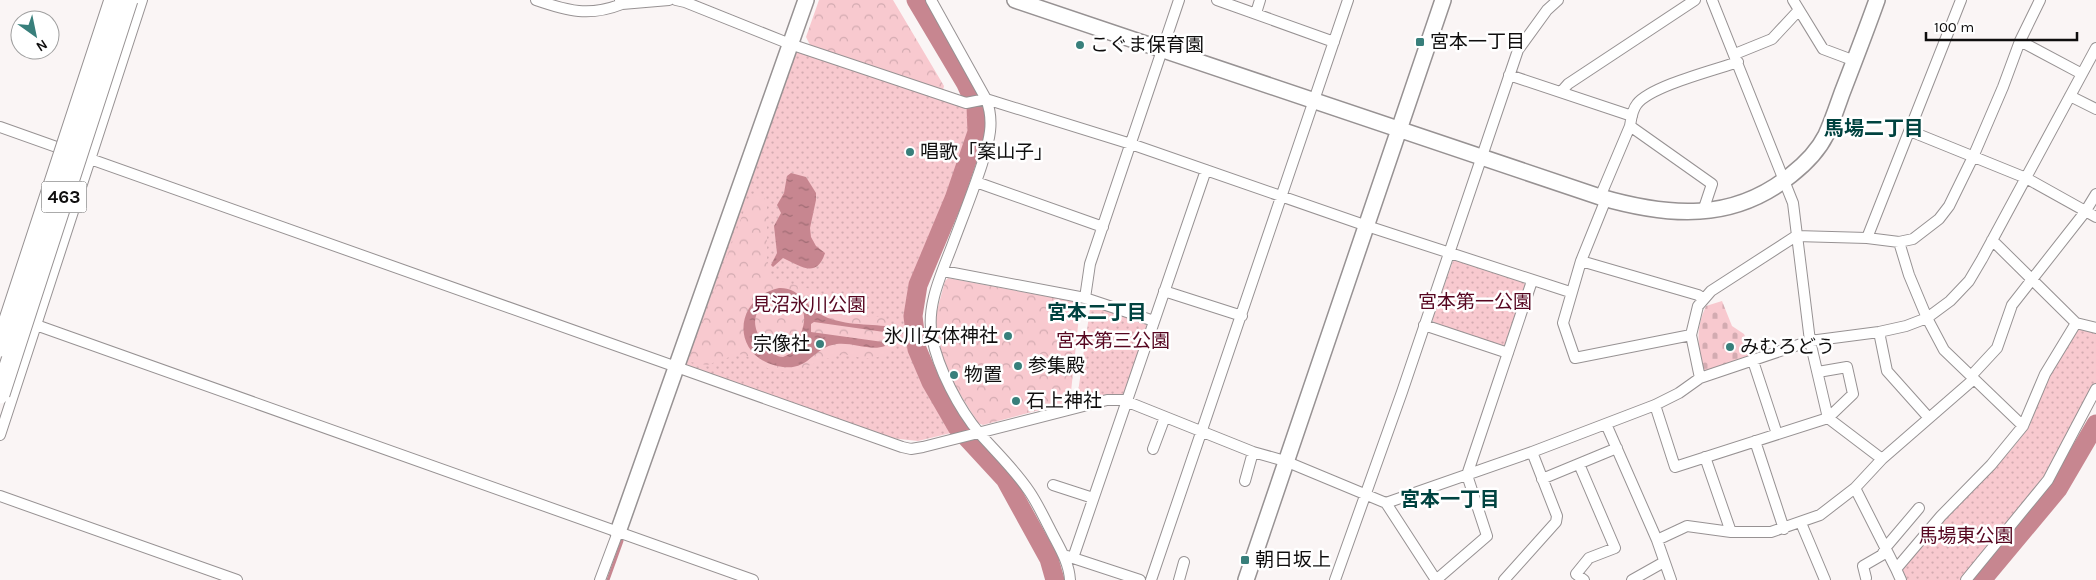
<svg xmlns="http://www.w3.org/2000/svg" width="2096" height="580" font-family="Karla,'Noto Sans JP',sans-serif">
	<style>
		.grass { fill: url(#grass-dots) }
		.forest { fill: url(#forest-crowns) }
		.cemetery { fill: url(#cemetery-stones) }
		.water { fill: url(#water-ripples); fill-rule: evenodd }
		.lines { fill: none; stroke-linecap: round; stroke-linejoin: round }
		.stream { stroke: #c78690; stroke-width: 3 }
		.river { stroke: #c78690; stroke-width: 19 }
		.street-casing { stroke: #979293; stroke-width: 12 }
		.secondary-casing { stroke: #979293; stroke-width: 18 }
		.street { stroke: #fff; stroke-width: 10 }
		.secondary { stroke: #fff; stroke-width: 15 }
		.highway-bridge-casing { stroke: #979293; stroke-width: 21; stroke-linecap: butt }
		.highway-bridge { stroke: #fff; stroke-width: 19 }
		.poi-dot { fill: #387f7b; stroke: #fff; stroke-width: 2 }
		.labels { text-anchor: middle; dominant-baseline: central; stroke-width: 5; stroke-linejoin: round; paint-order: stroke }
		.shield { fill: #fff; stroke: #575656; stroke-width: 1 }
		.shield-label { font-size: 18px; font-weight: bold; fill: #0f0e0e }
		.poi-label { font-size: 19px; fill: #0f0e0e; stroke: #fff; text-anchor: start }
		.park-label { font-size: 19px; fill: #560620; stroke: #fff }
		.neighbourhood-label { font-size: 20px; font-weight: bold; fill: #004340; stroke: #fff }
	</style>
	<defs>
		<pattern id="grass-dots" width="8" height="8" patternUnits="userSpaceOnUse" patternTransform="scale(1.25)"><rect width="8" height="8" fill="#f8c9cf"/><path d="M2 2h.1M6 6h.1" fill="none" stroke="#d3abb1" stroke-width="1.8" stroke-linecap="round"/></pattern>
		<pattern id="forest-crowns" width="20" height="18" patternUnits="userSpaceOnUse" patternTransform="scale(1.25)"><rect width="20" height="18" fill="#f8c9cf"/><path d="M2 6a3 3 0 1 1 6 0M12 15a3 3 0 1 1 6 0" fill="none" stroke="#d3abb1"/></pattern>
		<pattern id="cemetery-stones" width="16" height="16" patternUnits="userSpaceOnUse" patternTransform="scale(1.25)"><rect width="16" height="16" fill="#f8c9cf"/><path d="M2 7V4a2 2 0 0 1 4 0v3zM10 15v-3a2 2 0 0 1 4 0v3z" fill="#d3abb1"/></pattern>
		<pattern id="water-ripples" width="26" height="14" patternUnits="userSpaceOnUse" patternTransform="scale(1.25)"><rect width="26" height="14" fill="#c78690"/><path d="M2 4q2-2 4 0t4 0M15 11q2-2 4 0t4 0" fill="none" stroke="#a06c74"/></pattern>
	</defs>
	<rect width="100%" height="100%" fill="#faf5f5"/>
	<path class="grass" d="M795 48 969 108 971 122 969 140 915 275 908 309 909 349 939 413 951 433 918 441 881 437 681 365Z
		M1456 260 1524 282 1526 287 1507 344 1503 346 1435 324 1432 319 1453 261Z
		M1095 306 1145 322 1147 327 1124 393 1121 395 1108 394 1080 401 1077 399 1090 309Z
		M2078 328 2096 330V385L2044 481 1963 580H1906L1902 574 1903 569 1946 519 2012 449 2029 427 2048 379Z"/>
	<path class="forest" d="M819 0H893L944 86 943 90 939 91 810 45 806 37Z
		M755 193 761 194 767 202V259L771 274 777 280 817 291 828 297 839 312 848 316 884 317C891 324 891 329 893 338 895 354 876 360 863 358 857 358 850 354 844 355 823 356 805 371 784 372 763 372 753 355 738 354L707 365 691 362 689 359 749 197Z
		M948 278 1077 302 1080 307 1070 401 1066 403 983 425 978 423 953 383 942 355 935 318 945 281Z"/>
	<path class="cemetery" d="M1722 301 1732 326 1744 334 1753 356 1708 372 1703 370C1698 344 1695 330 1706 306Z"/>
	<path class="water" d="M791 173 806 177 816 193V200L810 228 811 237 816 246 825 253C817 279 800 266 783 258L773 267 771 265 777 253 774 226 781 213 777 205 784 193 787 176Z
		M779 288C798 287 804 303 817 312 835 325 864 324 885 326L887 328 886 331 884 332 814 322 811 324V332L883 342 885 346C869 352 849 340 832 345 810 351 808 373 777 366 730 355 734 298 779 288ZM780 297C802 300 809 313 801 333 797 345 796 352 783 357 776 357 773 352 768 347 747 327 752 304 780 297Z"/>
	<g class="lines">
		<path class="stream" d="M608 580 622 541"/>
		<path class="river" d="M916 0 966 84 976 106 977 132 954 199 918 285 913 316 917 349 931 382 957 427 1005 479 1049 559 1055 580
			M1982 580 2058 489 2096 424"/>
		<defs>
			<path id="street" d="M142 0 36 325 753 580
				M536 0C568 11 589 17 622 4
				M620 0 622 4 669 0
				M676 0 685 2 790 44 966 103 986 99C995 122 989 141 982 164 973 192 962 219 952 246 941 275 926 306 932 337 938 369 959 409 980 434 997 453 1015 470 1029 491 1038 504 1044 518 1051 531 1059 547 1069 562 1070 580
				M931 0 986 99 1131 144 1367 226 1570 292
				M1217 0 1334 42
				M1712 0 1793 203 1810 341 1828 418 1882 459
				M1793 0 1823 49 1855 61
				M1256 13 1260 0
				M2020 41 2082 74
				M1735 54 1772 39 1799 10
				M1509 75 1632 116
				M1561 92 1568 84 1695 0
				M2070 96 2096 109
				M1630 126 1712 184 1705 205V212
				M0 127 902 447 911 449 923 447 1107 400H1123L1253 452 1285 461 1386 503 1436 580
				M1910 131 2026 178 2096 217
				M976 182 1103 227
				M1600 197 1630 126C1631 119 1632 110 1637 104 1651 86 1715 70 1738 62
				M1606 199 1581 261 1563 323 1575 358 1691 335
				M1867 238 1961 0
				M1899 242 1909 275 1927 318 1944 350 2023 426
				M1581 261 1698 295 1704 299
				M943 271 1085 298 1154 321
				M1164 291 1242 316
				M1085 298 1090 264 1179 0
				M2076 323 2096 328
				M1424 325 1508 353
				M1879 332 1887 371 1929 418
				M1753 361 1777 434
				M1971 376 1997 348 2012 305 2085 212 2096 194
				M1700 378 1691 335 1698 306 1711 291 1796 236 1867 238 1899 242 1913 239 1939 219 1949 206 1973 157 2003 87 2020 41 2040 0
				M1655 405 1675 467 1828 418 1853 394 1847 367 1818 372
				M1606 424 1657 540 1671 580
				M0 435 36 325 31 323
				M1755 441 1784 529
				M1153 449 1165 417
				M1705 457 1731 532H1771L1820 515 1855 488 1882 459 1974 379
				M1579 464 1615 548 1589 558 1576 574 1584 580
				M1542 479 1617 448
				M1245 481 1253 452
				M1053 485 1093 498
				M1855 488 1896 569 1941 516 1991 465 2023 426 2045 374 2076 323 1992 240
				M0 496 237 580
				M1386 503 1532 452 1655 405 1679 393 1700 378 1810 341 1879 332 1906 326 1927 318 1950 301 1969 281 1982 259 2096 48
				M1801 523 1825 580
				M1657 540 1687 526 1731 532
				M1067 556 1140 580
				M1073 558 1206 170
				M1896 569 1901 580
				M1866 578 1863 566 1882 555 1886 547 1919 508
				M600 580 618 532
				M1151 580 1348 0
				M1179 580 1184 562
				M1335 580 1402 392 1518 50 1547 10 1558 0
				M1436 580 1487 536 1467 475 1532 281
				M1504 580 1556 522 1557 516 1532 452
				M1632 580 1664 562
				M1966 580 2048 480 2096 389"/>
			<path id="secondary" d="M1015 0 1600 197C1669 217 1733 222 1791 175 1805 164 1818 151 1826 135 1832 122 1837 107 1842 93 1854 62 1866 31 1877 0
				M618 532 806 0
				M1246 580 1443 0"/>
		</defs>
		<use href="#street" class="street-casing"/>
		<use href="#secondary" class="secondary-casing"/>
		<use href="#street" class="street"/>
		<use href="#secondary" class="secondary"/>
		<defs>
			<path id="highway-bridge" d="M0 347 114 0
				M0 394 128 0"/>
		</defs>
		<use href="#highway-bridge" class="highway-bridge-casing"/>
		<use href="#highway-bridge" class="highway-bridge"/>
	</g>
	<g class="poi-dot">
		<rect x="1415" y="37" width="10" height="10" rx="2.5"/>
		<circle cx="1080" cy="45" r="5"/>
		<circle cx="910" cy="152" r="5"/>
		<circle cx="1008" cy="336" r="5"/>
		<circle cx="820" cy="344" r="5"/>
		<circle cx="1730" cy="347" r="5"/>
		<circle cx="1018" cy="366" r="5"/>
		<circle cx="954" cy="375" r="5"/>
		<circle cx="1016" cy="401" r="5"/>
		<rect x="1240" y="555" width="10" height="10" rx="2.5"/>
	</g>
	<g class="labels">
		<rect class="shield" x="41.5" y="181.5" width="45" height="31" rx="4"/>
		<g class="shield-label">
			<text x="64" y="197">463</text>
		</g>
		<g class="poi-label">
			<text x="1430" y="42">宮本一丁目</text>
			<text x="1090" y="45">こぐま保育園</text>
			<text x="920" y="152">唱歌「案山子」</text>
			<text x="998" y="336" text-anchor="end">氷川女体神社</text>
			<text x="810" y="344" text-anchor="end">宗像社</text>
			<text x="1740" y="347">みむろどう</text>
			<text x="1028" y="366">参集殿</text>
			<text x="964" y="375">物置</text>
			<text x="1026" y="401">石上神社</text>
			<text x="1255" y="560">朝日坂上</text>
		</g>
		<g class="park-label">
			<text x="1475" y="302">宮本第一公園</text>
			<text x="809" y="305">見沼氷川公園</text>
			<text x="1113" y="341">宮本第三公園</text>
			<text x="1966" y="536">馬場東公園</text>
		</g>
		<g class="neighbourhood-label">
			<text x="1874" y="128">馬場二丁目</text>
			<text x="1097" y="312">宮本二丁目</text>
			<text x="1450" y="499">宮本一丁目</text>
		</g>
	</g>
	<g transform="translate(35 35) rotate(147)"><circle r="24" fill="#ffffff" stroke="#9f9f9f"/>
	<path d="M0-4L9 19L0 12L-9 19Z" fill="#387f7b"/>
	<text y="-8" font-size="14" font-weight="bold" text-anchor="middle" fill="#0f0e0e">N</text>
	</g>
	<path d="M1926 32v8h151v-8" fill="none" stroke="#0f0e0e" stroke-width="2.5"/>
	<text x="1934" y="32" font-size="15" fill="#0f0e0e" stroke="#ffffff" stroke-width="4" paint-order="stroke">100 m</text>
</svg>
